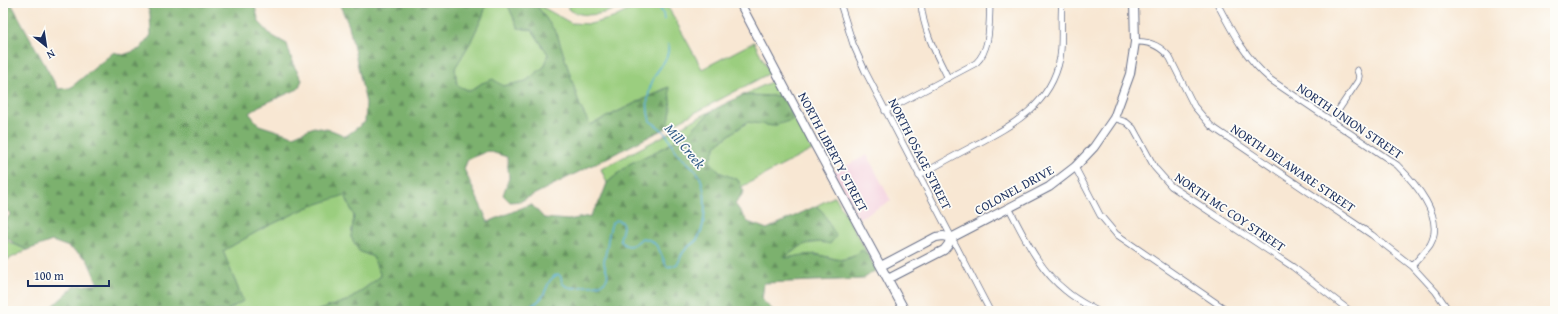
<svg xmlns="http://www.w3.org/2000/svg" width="1558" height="314" font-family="'Gentium Book Plus',serif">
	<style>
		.built { fill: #f4cfde }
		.green { fill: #9bce7f; stroke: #5b7e6e }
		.forest { fill: url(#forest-firs); stroke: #4c7066 }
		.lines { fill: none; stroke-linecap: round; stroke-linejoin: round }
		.stream { stroke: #5bb0d7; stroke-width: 1.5 }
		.street-casing { stroke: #686f87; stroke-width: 7 }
		.secondary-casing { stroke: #686f87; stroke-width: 10 }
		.street { stroke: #fff; stroke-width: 5.5 }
		.secondary { stroke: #fff; stroke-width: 8 }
		.labels { text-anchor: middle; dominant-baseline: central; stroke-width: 3.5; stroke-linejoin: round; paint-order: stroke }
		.street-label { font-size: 13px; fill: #1b2f5e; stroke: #fdfcf7 }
		.water-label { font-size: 14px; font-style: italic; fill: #315c88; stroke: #fdfcf7 }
	</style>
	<defs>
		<pattern id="forest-firs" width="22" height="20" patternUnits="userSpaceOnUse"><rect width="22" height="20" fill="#7cb16e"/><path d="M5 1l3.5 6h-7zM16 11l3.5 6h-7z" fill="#65905e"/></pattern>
	</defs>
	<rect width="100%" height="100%" fill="#fdfcf7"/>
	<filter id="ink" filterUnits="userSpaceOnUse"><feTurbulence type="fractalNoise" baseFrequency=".025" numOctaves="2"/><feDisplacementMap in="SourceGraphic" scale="8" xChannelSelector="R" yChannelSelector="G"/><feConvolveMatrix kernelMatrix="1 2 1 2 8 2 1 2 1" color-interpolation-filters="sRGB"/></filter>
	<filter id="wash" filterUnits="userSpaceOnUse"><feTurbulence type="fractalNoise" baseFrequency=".012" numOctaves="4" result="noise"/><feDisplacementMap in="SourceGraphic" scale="16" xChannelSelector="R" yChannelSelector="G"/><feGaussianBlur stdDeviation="0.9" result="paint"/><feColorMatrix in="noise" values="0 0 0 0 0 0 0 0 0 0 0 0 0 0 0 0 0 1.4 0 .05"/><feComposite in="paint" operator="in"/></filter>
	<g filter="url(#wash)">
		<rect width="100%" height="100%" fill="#f8e7d3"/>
		<path class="built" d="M867 155 891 201 859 218 834 172Z"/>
		<path class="green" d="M487 3H507L518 28 532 30 548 54 545 66 526 81 503 86 482 83 470 91 457 85 455 68 470 43 482 18Z
			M535 3 571 23 590 24 613 18 644 3H666L702 69 754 42 770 73 668 127 671 110 668 87 590 125 580 106 557 34Z
			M568 3H629C612 12 586 21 568 9Z
			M775 80 812 150 741 187 738 180 719 172 710 161 717 144 748 122 773 126 779 96 743 95Z
			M713 110 689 132 663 148 629 164 607 183 601 169Z
			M345 194 354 216 351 237 359 251 373 257 381 276 349 300 316 311H226L243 301 223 251 260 230 306 208Z
			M835 196 869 256 862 250 855 256 839 260 816 254 784 258 804 244 821 242 823 212 816 206Z
			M3 232 9 242 27 250 3 262Z"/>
		<path class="forest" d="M3 3H11L58 89 70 88 114 52 123 55 140 49 151 35 150 14 146 3H254L259 22 271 35 287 44 293 64 302 80 298 89 259 106 249 113 259 125 293 136 314 127 331 130 346 136 365 122 366 103 349 26 339 3H487L482 18 470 43 455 68 457 85 470 91 482 83 493 79 503 86 526 81 545 66 548 54 532 30 518 28 507 3H535L557 34 580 106 590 125 669 87 671 110 668 127 521 201 510 202 503 195 509 178 507 157 488 151 468 159 464 169 488 222 531 204 544 218 568 220 590 216 601 199 607 183 629 164 663 148 689 132 713 110 743 95 779 96 789 106 792 120 773 126 747 122 717 144 710 161 719 172 738 180 744 192 735 204 748 222 767 229 816 206 823 212 836 236 830 244C811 239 799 245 785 258 795 257 807 253 817 255 838 258 842 266 862 250L869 256 876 270 863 279 764 283 762 300 774 311H316L349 300 381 276 373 257 359 251 351 237 354 216 345 195 306 208 260 230 223 251 243 301 226 311H52L53 306 75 286 98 284 87 259 69 247 52 241 27 250C17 245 0 238 4 224 6 220 9 216 11 213L3 209Z"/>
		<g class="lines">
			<path class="stream" d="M656 3 663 13 664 20
				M518 311C527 308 536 305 542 297 549 287 546 280 558 274L561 277 562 283C570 290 576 288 585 286 592 286 601 286 606 280 610 274 605 269 604 263 604 257 606 253 607 247 608 239 609 231 612 223L616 220 622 222 623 227 620 239C626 251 635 245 642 238 659 240 660 254 667 267 685 264 676 259 685 250 689 245 695 243 698 238 707 223 707 191 699 175 693 165 682 160 676 151 673 147 671 142 668 137 664 130 657 126 650 121 645 106 648 86 657 72 663 63 670 56 668 44"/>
		</g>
	</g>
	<g filter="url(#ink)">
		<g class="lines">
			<defs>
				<path id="street" d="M840 3 853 44 865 71 990 311
					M921 3C923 30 936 54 948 78
					M1217 3C1232 32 1246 59 1271 80L1397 165C1415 183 1446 217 1430 245 1425 252 1418 259 1412 266
					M1135 42C1149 41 1161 46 1170 58L1194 106 1211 126 1372 235 1412 266 1436 292 1449 311
					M885 111 976 63C991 49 989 23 990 3
					M1114 118 1126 122 1133 128 1155 168 1171 186 1293 267 1350 311
					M1331 121 1358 81 1359 76 1357 70
					M1075 167 1100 215 1116 234 1228 311
					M919 176C937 165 956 155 975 145 1013 125 1051 105 1060 58 1063 40 1060 22 1062 3
					M1009 208C1025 238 1039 270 1066 291 1075 299 1087 305 1097 311"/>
				<path id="secondary" d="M740 3 816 147 905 311
					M881 266 936 237 943 236 951 238 1049 187 1075 167 1094 147 1114 118 1130 74 1135 42 1134 3
					M888 279 944 250 948 245 951 238"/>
			</defs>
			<use href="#street" class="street-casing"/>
			<use href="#secondary" class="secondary-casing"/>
			<use href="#street" class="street"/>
			<use href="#secondary" class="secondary"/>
		</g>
	</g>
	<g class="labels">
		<g class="street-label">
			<text transform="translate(1350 121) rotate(34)">NORTH UNION STREET</text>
			<text transform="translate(833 152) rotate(62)">NORTH LIBERTY STREET</text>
			<text transform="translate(920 154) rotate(63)">NORTH OSAGE STREET</text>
			<text transform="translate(1293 168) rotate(34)">NORTH DELAWARE STREET</text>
			<text transform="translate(1014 190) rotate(-29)">COLONEL DRIVE</text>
			<text transform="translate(1230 212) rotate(34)">NORTH MC COY STREET</text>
		</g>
		<g class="water-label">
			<text transform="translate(685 146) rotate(50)">Mill Creek</text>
		</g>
	</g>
	<rect width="1558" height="314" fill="none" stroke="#fdfcf7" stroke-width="16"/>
	<g transform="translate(46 46) rotate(150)" stroke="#fdfcf7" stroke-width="3" paint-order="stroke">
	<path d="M0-3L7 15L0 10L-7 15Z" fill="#1b2f5e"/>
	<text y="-6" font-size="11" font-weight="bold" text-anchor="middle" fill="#1b2f5e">N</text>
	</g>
	<path d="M28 280v6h81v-6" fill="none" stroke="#1b2f5e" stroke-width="2"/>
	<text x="34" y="280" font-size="12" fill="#1b2f5e" stroke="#fdfcf7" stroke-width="3" paint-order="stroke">100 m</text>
</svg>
